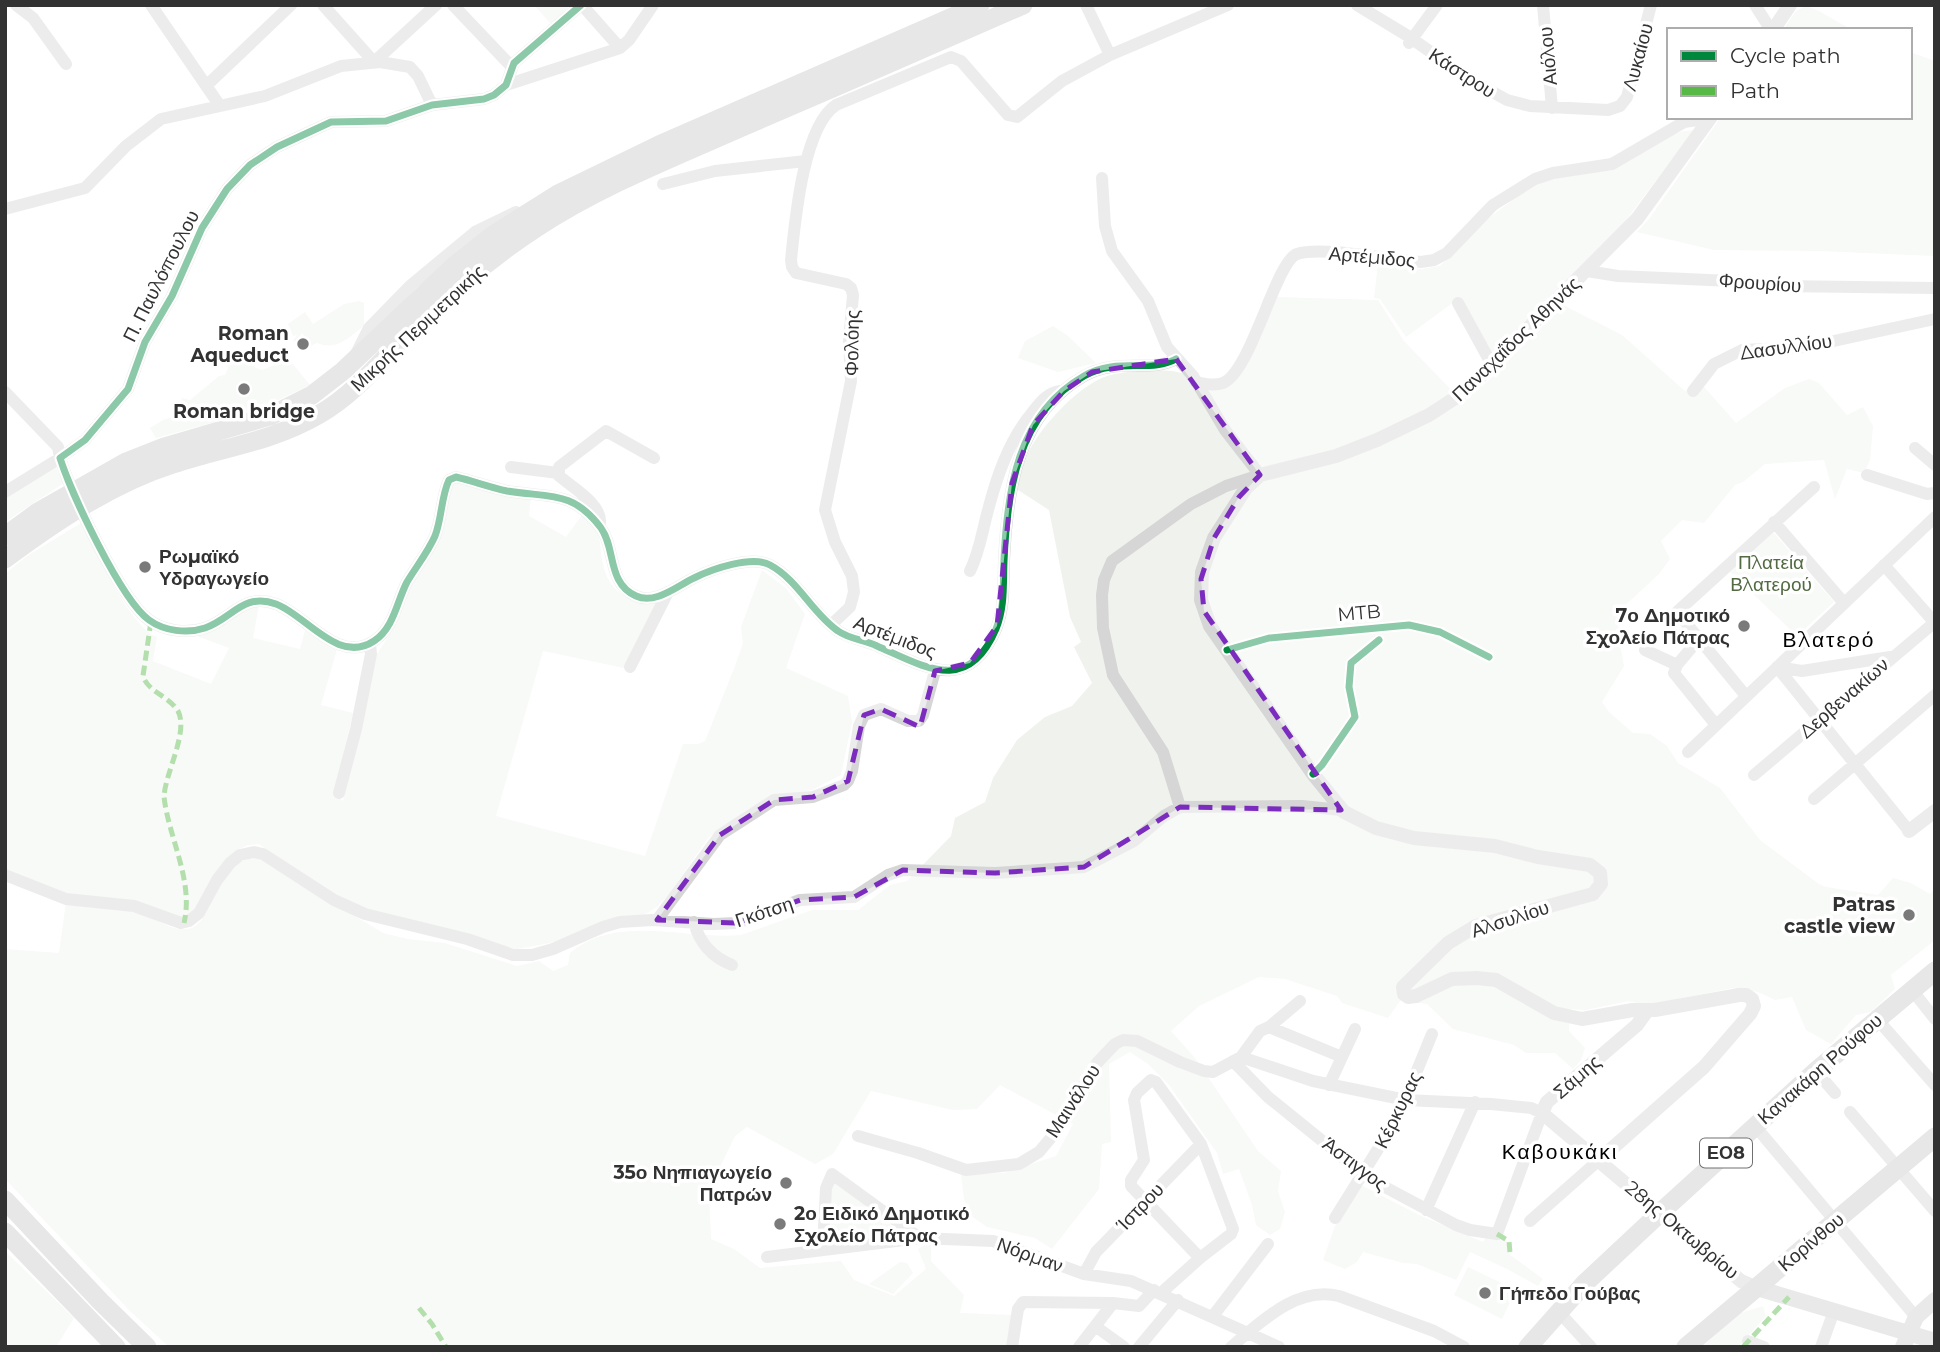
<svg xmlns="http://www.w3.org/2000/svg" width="1940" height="1352" font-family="Montserrat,sans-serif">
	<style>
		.green { fill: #f0f3ed }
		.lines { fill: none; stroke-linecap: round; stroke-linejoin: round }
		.minor { stroke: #d6d6d6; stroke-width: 12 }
		.tertiary { stroke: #d6d6d6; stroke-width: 14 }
		.secondary { stroke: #cfcfcf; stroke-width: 16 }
		.primary { stroke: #c9c9c9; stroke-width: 19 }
		.quiet { stroke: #58b947; stroke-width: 5; stroke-dasharray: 10 5; stroke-linecap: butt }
		.cycleway-casing { stroke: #fff; stroke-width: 11 }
		.cycleway { stroke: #00873e; stroke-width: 7 }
		.marked { fill: none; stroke: #7b2cbf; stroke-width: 5; stroke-dasharray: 14 9; stroke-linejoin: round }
		.poi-dot { fill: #7a7a7a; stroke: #fff; stroke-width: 2.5 }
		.labels { text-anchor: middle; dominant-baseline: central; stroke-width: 7; stroke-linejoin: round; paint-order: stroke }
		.shield { fill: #fff; stroke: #707070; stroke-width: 2 }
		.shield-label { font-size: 18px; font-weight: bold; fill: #323232 }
		.street-label { font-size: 19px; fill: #323232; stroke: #fff }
		.poi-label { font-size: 19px; font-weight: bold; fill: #323232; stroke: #fff; text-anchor: end }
		.park-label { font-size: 19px; fill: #536b43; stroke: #fff }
		.neighbourhood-label { font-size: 21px; letter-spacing: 2px; fill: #000; stroke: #fff }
	</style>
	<rect width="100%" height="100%" fill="#fff"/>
	<path class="green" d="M534 5H571L551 24Z
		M1806 6 1819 11 1852 30H1783L1796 11Z
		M1910 52 1935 61V256L1818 251 1714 250 1637 232 1649 219 1721 117H1910Z
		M1694 130 1623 224 1493 356 1458 299 1406 337 1380 299 1374 298 1378 264 1422 269 1440 266 1485 221 1518 196 1541 183 1683 131Z
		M1277 297 1378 300 1404 341 1463 402 1489 380 1563 305 1622 335 1685 391 1698 380 1736 423 1785 388 1809 379 1819 383 1847 415 1863 407 1873 426 1870 460 1864 473 1847 469 1835 499 1824 460 1765 464 1743 482 1735 485 1704 523 1682 520 1661 541 1670 559 1659 574 1618 612 1619 640 1624 666 1602 702 1609 712 1633 733 1650 734 1667 746 1678 763 1720 788 1760 840 1819 884 1826 887 1878 895 1893 878 1911 883 1930 894 1935 888V940L1891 975 1895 989 1871 1012 1856 1015 1831 1044 1806 1030 1792 997 1775 1000 1758 992 1733 988 1647 1005 1628 1001 1586 1010 1569 1009V1031L1585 1048 1581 1060 1573 1069 1555 1053H1526L1514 1045 1453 1029 1427 1004 1400 1001 1388 1018 1342 1003 1337 996 1285 979 1259 977 1199 1006 1171 1031 1195 1058 1258 1151 1281 1171 1278 1191 1285 1212 1280 1229 1270 1235 1256 1225 1252 1205 1239 1169 1223 1174 1217 1153 1169 1085 1148 1064 1130 1052 1109 1064 1111 1142 1102 1144 1099 1189 1052 1249 1035 1238 987 1227 970 1215 964 1199 961 1174 1004 1173 1056 1156 1073 1124 1000 1085 977 1109 953 1110 871 1091 833 1154 815 1164 747 1127 735 1136 709 1190 711 1239 734 1249 760 1268 841 1261 854 1280 894 1296 926 1269 918 1249 931 1241V1261L964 1295 960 1313 1014 1315 1008 1347H169L130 1311 5 1179V949L59 953 66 902C87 904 110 904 131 909 149 913 173 935 192 928 215 919 216 856 259 858L383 933 408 939 445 943 517 966 539 961 553 971 568 965 570 953C617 913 686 940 741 935L812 910H858L890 885 907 881 951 836 955 818 985 802 993 778 1017 740 1045 717 1072 706 1092 683 1074 647 1081 642 1070 617 1049 510 1015 488C1019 476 1022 464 1028 453 1041 426 1079 385 1107 376 1123 371 1155 369 1172 371 1189 374 1206 381 1223 386Z
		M359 301 364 303V326C348 338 337 351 317 343L310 346 303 344 307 339 302 333 296 342 293 341 297 335 293 336 288 324 305 312 313 324 344 304Z
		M1053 326 1067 335 1096 363 1058 372 1018 358 1025 341Z
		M240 352 256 368 262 370 277 364H293L310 385 255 411 156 438 150 428 163 420 175 416 178 411 185 409 186 406 181 398 190 400 219 376 225 375 228 368 225 364Z
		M55 466 64 483 5 522V498Z
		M452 482 531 497 529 516 566 537 582 515C587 520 595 526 597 532 601 540 600 551 602 560 608 593 628 602 658 603L624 668 543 651 496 816 645 856 683 744H698L705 741 735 666 743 643 741 627 762 570 786 588 805 614 786 668 848 696 852 722 841 775 812 790 767 798 709 837 669 894 657 907 644 915 550 943 517 949 504 947 350 904 283 862 259 844 248 845 239 849 198 906 184 918 67 895 5 869V574L27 556 81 523C96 551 130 627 157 637L153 661 211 684 229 648 197 636 243 610 259 605 253 638 300 649 306 627 337 649 321 705 353 713 334 794 343 801 377 654 391 632Z
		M1773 532 1834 602 1797 636 1730 572Z
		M831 1176 920 1238 823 1248Z
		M1361 1185 1419 1215 1483 1242 1488 1234 1506 1241 1509 1254 1543 1279 1538 1286 1507 1269 1470 1252 1456 1280 1417 1264 1403 1263 1363 1252 1357 1262 1345 1269 1323 1260 1335 1226Z
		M5 1251 74 1318 56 1347H5Z
		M900 1262 907 1263 913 1273 893 1294 869 1284Z
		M1468 1267 1516 1290 1502 1319 1454 1295Z
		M1763 1306 1766 1316 1738 1347H1702L1738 1314Z"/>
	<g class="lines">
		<path class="minor" d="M16 5 33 18 66 64
			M151 5 220 106
			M323 5 374 62 436 5
			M453 5 512 67
			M581 5 514 63 506 85 494 95 484 99 432 105 386 121 331 122 277 147 250 165 227 189 202 228 172 296 145 342 128 389 85 440 60 458C71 493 121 600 149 620 164 631 187 634 205 628 232 619 243 592 276 604 306 615 338 665 374 641 394 628 397 601 407 582 416 567 428 552 435 536 442 518 441 497 449 480L456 477C473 481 489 487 507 491 547 498 572 489 601 528 616 549 607 583 636 596 655 605 677 586 694 578 712 569 752 555 770 565 798 580 812 613 838 631 849 639 865 640 877 646 925 667 968 695 996 629 1005 607 1003 584 1004 561 1007 491 1017 414 1084 376 1117 357 1151 373 1176 359
			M582 5 620 48
			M1086 5 1110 55
			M1357 5 1408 36 1469 79 1507 100 1530 106 1608 110 1620 106 1627 97 1651 5
			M1543 5 1552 108
			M1755 5 1771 30
			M1409 43 1437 5
			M506 85 620 48 629 40 653 5
			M206 86 291 5
			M1102 178 1105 226 1112 251 1148 301 1167 347 1193 376 1225 430 1260 475 1226 486 1191 504 1112 561 1104 580 1102 595 1103 628 1113 675 1163 752 1180 807
			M663 184 715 171 806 161
			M5 209 85 188 126 146 161 119 265 96 341 66 380 62 410 67 418 76 432 105
			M1587 271 1618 276 1732 281 1774 286 1935 288
			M1458 303 1492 365
			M357 352 369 328 411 285 475 232 516 212
			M1196 382C1205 384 1214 386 1223 383 1251 372 1276 261 1297 254 1321 246 1392 260 1421 262L1434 260 1447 253 1493 205 1535 179 1553 173 1612 164 1684 122 1698 120 1707 122
			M1693 391 1714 364 1742 350 1806 347 1935 319
			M5 392 58 447 60 458 5 492
			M1915 448 1935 465
			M511 467 558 473
			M1867 475 1927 494 1935 493
			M1774 522 1844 603
			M600 523C602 504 572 487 559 476V467L606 431 654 458
			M1884 565 1935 623
			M970 571C979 553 982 533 987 514 996 479 1008 442 1031 414 1040 403 1045 394 1060 391
			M831 625 850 607 854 592 852 576 835 542 825 510 851 381 849 341 853 295 851 288 846 284 796 273 792 267 791 260C795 221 803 127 836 105L951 57 961 61 1008 115 1017 117 1062 81 1110 55 1228 5
			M1698 640 1677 665 1674 673 1716 725
			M1645 650 1677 665
			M630 667 668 592
			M1777 667 1909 831
			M1777 667 1802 671 1890 657
			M1746 696 1677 612 1814 487
			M1688 752 1935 517
			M1754 775 1935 622
			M339 793 356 729 371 654 370 643
			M1814 799 1935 695
			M5 875 66 899 134 906 181 923 189 921 199 913 217 880 230 863 240 855 254 852 263 854 334 900 365 914 467 939 513 955H532L553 949 603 927 620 922 652 920 714 924 737 923 800 900 854 897 888 875 903 870 995 873 1084 867 1134 841 1164 816 1180 807 1302 806 1341 810
			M657 920 720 835 774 800 813 797 844 785 848 781 852 771 859 726 864 715 881 709 908 721H919L923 715 935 671
			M694 922C699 942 712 957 732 965
			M1912 990 1935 1019
			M1877 1019 1935 1085
			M1269 1027 1342 1057
			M1233 1061 1268 1097 1368 1178 1456 1225 1470 1230 1497 1234 1542 1113 1531 1108 1491 1104 1406 1100 1313 1081 1241 1057
			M1816 1071 1835 1093
			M1329 1085 1355 1029
			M1850 1112 1935 1211
			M1755 1126 1916 1317
			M858 1136 918 1153 966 1170 1019 1164 1039 1152 1054 1134 1097 1063 1115 1044 1123 1040 1137 1041 1180 1062 1204 1071 1213 1072 1241 1057 1260 1031 1269 1027 1300 1001
			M1426 1210 1475 1102
			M1335 1218 1398 1117 1432 1034
			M1530 1221 1599 1160
			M823 1248 826 1188 832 1174 920 1238
			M767 1257 920 1238 993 1241 1084 1274 1131 1281 1279 1347
			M1084 1274 1096 1252 1201 1144
			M1161 1293 1200 1258 1231 1234 1233 1229 1201 1144 1156 1082 1151 1080 1137 1093 1134 1100 1144 1160 1131 1180V1186L1200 1258
			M1559 1312 1591 1347
			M1213 1316 1268 1244
			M1095 1326 1124 1347
			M1748 1341 1764 1347
			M1012 1347 1018 1309 1023 1302 1113 1303
			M1079 1347 1113 1303 1139 1306 1154 1290
			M1139 1347 1178 1300
			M1231 1347C1261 1322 1296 1286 1339 1296L1434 1331 1464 1347
			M1821 1347 1834 1311"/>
		<path class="tertiary" d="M1773 30 1790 5
			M1909 831 1935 811
			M1647 1011 1637 1025 1547 1102 1542 1113 1741 1281 1757 1288
			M1599 1160 1704 1067 1750 1014 1754 1006 1752 999 1746 995H1739L1655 1010H1633L1582 1019 1554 1013 1496 980 1477 978 1452 979 1416 996 1408 997 1404 994 1403 987 1448 943 1476 926 1593 894 1601 884 1600 873 1590 865 1538 857 1495 846 1414 838 1376 828 1344 812 1313 774 1210 626 1201 600 1202 572 1214 538 1246 488 1260 475 1336 456 1377 440 1429 415 1466 391 1637 219 1711 117"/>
		<path class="secondary" d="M1757 1288 1935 1341
			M1903 1347 1916 1317 1935 1300"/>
		<path class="primary" d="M5 536 38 512 126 462 164 447 270 416 312 395 343 371 454 266 493 235 558 194 659 145 980 5
			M5 559C56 521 113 483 173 464 224 447 271 442 318 415 357 393 386 355 418 324 454 289 493 256 536 228 600 186 672 158 742 127 836 87 929 46 1023 5
			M5 1200 101 1302 147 1347
			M5 1232 116 1347
			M1528 1347 1584 1284 1661 1212 1816 1071 1935 971
			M1686 1347 1935 1137"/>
		<path class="quiet" d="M151 621 143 676C148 692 169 696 178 711 189 732 165 773 164 797 169 839 194 881 184 923
			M1497 1234 1509 1241 1510 1253
			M419 1308 432 1324 446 1347
			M1743 1347 1789 1297"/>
		<defs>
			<path id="cycleway" d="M581 5 514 63 506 85 494 95 484 99 432 105 386 121 331 122 277 147 250 165 227 189 202 228 172 296 145 342 128 389 85 440 60 458C71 493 121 600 149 620 164 631 187 634 205 628 232 619 243 592 276 604 306 615 338 665 374 641 394 628 397 601 407 582 416 567 428 552 435 536 442 518 441 497 449 480L456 477C473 481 489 487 507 491 547 498 572 489 601 528 616 549 607 583 636 596 655 605 677 586 694 578 712 569 752 555 770 565 798 580 812 613 838 631 849 639 865 640 877 646 925 667 968 695 996 629 1005 607 1003 584 1004 561 1007 491 1017 414 1084 376 1117 357 1151 373 1176 359
				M1227 650 1269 638 1409 625 1440 632 1489 657
				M1313 774 1322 765 1355 717 1349 687 1351 663 1379 640"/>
		</defs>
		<use href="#cycleway" class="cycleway-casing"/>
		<use href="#cycleway" class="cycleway"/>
	</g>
	<path d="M0 0H1940V1352H0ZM1176 359 1260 475 1239 497 1214 538 1201 579 1204 611 1341 810 1180 807 1084 867 995 873 903 870 854 897 800 900 737 923 657 920 720 835 774 800 813 797 848 781 864 715 881 709 920 727 935 671 970 663 997 626 1012 483 1033 425 1064 391 1092 372Z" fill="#fff" fill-opacity=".55" fill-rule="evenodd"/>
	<path class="marked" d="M1176 359 1260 475 1239 497 1214 538 1201 579 1204 611 1341 810 1180 807 1084 867 995 873 903 870 854 897 800 900 737 923 657 920 720 835 774 800 813 797 848 781 864 715 881 709 920 727 935 671 970 663 997 626 1012 483 1033 425 1064 391 1092 372Z"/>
	<g class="poi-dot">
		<circle cx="303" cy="344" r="7"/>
		<circle cx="244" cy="389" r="7"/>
		<circle cx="145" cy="567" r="7"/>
		<circle cx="1744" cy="626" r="7"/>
		<circle cx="1909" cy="915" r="7"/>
		<circle cx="786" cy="1183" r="7"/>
		<circle cx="780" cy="1224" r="7"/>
		<circle cx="1485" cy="1293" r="7"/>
	</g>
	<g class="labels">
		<rect class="shield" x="1700" y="1138.5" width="52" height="29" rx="5"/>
		<g class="shield-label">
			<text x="1726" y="1153">ΕΟ8</text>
		</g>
		<g class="street-label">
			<text transform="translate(1548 56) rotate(-95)">Αιόλου</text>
			<text transform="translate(1638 57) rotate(-75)">Λυκαίου</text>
			<text transform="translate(1462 73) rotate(33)">Κάστρου</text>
			<text transform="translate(1372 257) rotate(5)">Αρτέμιδος</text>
			<text transform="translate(161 276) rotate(-63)">Π. Παυλόπουλου</text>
			<text transform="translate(1760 283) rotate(4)">Φρουρίου</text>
			<text transform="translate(418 328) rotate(-43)">Μικρής Περιμετρικής</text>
			<text transform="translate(1516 339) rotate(-44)">Παναχαΐδος Αθηνάς</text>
			<text transform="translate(852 343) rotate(-89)">Φολόης</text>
			<text transform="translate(1786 347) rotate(-8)">Δασυλλίου</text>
			<text transform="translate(1359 613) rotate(-5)">MTB</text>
			<text transform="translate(895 637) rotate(21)">Αρτέμιδος</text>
			<text transform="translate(1844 698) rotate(-41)">Δερβενακίων</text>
			<text transform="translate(764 912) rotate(-18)">Γκότση</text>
			<text transform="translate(1510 919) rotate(-18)">Αλσυλίου</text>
			<text transform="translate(1820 1069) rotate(-41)">Κανακάρη Ρούφου</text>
			<text transform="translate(1577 1077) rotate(-41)">Σάμης</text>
			<text transform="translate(1073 1101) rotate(-57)">Μαινάλου</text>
			<text transform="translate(1398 1110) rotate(-64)">Κέρκυρας</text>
			<text transform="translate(1355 1164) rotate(37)">Άστιγγος</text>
			<text transform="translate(1140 1207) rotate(-46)">Ίστρου</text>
			<text transform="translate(1682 1230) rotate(40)">28ης Οκτωβρίου</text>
			<text transform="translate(1811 1242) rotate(-40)">Κορίνθου</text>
			<text transform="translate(1030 1255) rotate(20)">Νόρμαν</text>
		</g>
		<g class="poi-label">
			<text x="289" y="333">Roman<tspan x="289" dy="22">Aqueduct</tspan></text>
			<text x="244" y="411" text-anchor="middle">Roman bridge</text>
			<text x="159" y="556" text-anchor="start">Ρωμαϊκό<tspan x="159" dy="22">Υδραγωγείο</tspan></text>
			<text x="1730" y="615">7ο Δημοτικό<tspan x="1730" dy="22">Σχολείο Πάτρας</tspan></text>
			<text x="1895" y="904">Patras<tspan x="1895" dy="22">castle view</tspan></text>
			<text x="772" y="1172">35ο Νηπιαγωγείο<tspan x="772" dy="22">Πατρών</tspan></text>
			<text x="794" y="1213" text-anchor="start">2ο Ειδικό Δημοτικό<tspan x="794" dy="22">Σχολείο Πάτρας</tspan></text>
			<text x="1499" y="1293" text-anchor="start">Γήπεδο Γούβας</text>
		</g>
		<g class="park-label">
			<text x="1771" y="562">Πλατεία<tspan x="1771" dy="22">Βλατερού</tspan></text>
		</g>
		<g class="neighbourhood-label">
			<text x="1829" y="639">Βλατερό</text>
			<text x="1560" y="1151">Καβουκάκι</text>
		</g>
	</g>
	<rect width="1940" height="1352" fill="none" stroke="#323232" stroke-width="14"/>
	<rect x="1667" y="28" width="245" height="91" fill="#ffffff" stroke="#adadad" stroke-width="2"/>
	<rect x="1681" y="51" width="35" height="10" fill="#00873e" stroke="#adadad" stroke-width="2"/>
	<text x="1730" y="63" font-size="21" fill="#323232">Cycle path</text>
	<rect x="1681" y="86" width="35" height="10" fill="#58b947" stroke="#adadad" stroke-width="2"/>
	<text x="1730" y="98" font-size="21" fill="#323232">Path</text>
</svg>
